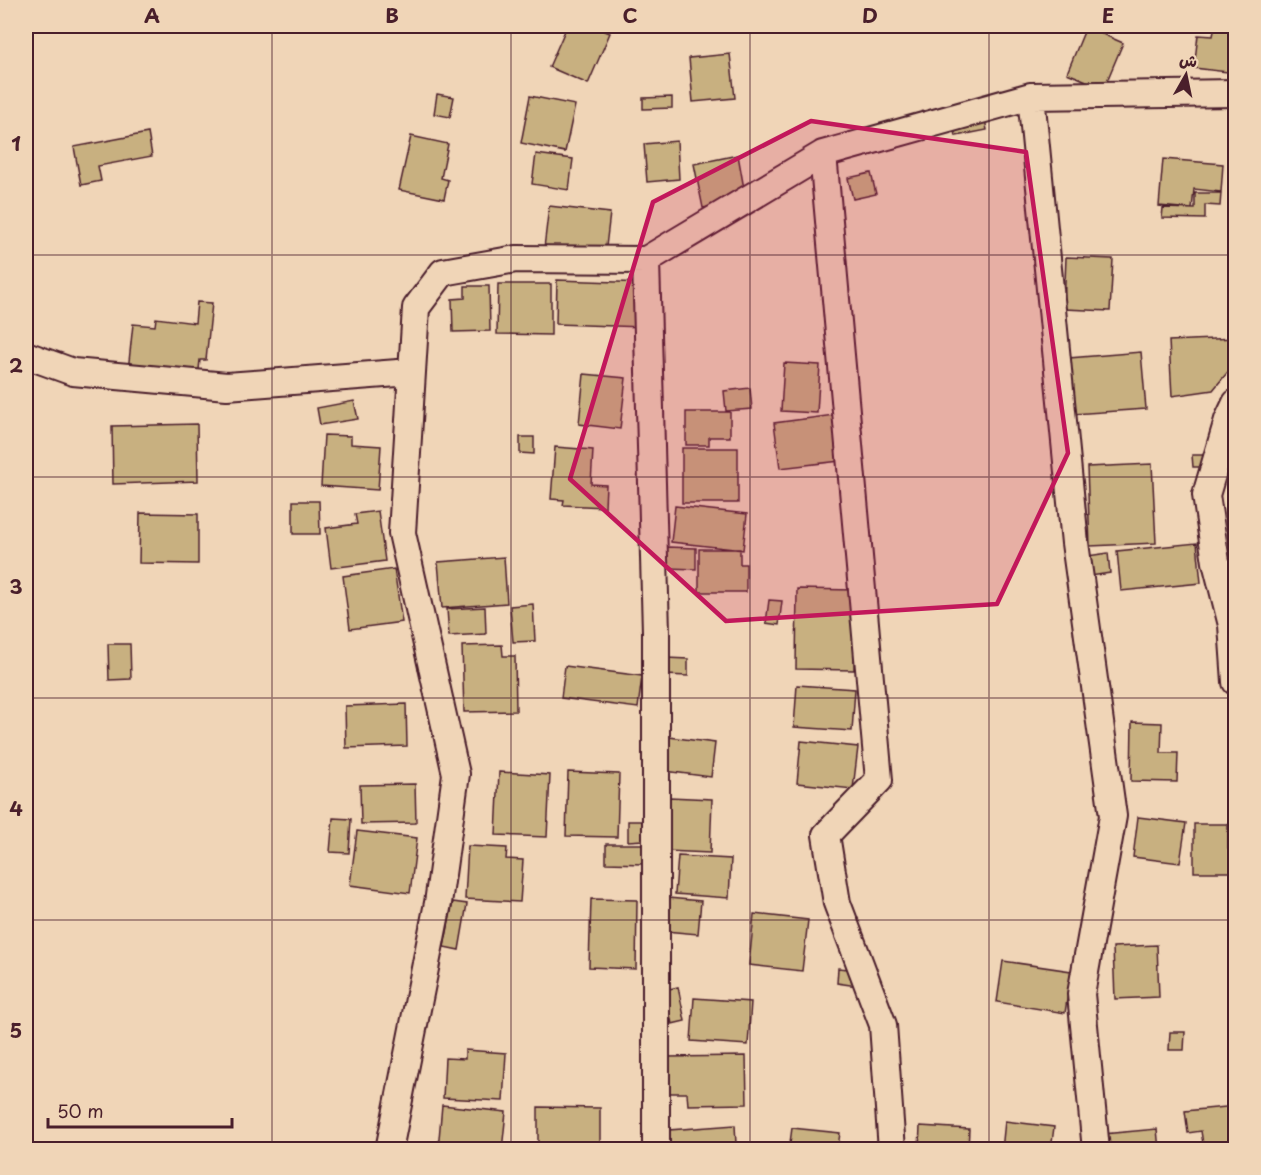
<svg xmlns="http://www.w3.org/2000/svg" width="1261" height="1175" font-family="'Playpen Sans','Playpen Sans Arabic',sans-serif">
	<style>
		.building { fill: #c8b080; stroke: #4a1f2b; stroke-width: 1.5 }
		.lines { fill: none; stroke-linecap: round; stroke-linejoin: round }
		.minor-casing { stroke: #4a1f2b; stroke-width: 30 }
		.minor { stroke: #f0d5b7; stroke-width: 26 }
		.marked { fill: #c2185b; fill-opacity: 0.2; stroke: #c2185b; stroke-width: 4.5; stroke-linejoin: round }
		.grid { fill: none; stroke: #4a1f2b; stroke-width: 1.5; stroke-opacity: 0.55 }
		.neatline { fill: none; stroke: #4a1f2b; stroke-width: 2 }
		.grid-label { font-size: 20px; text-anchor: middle; font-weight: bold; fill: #4a1f2b }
	</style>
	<rect width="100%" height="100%" fill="#f0d5b7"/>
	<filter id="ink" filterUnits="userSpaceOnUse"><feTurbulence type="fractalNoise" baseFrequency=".0167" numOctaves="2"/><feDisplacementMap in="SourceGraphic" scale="12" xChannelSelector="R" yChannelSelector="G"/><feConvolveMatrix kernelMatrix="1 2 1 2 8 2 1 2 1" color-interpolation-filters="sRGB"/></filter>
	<g filter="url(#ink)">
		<path class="building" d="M567 26H592L610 33 588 84 549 67Z
			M1215 26H1236V73L1194 68 1198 35 1213 36Z
			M1086 27 1123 43 1104 88 1067 73Z
			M730 54 735 98 693 102 689 58Z
			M437 94 454 97 450 117 434 114Z
			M530 96 575 105 565 152 521 143Z
			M672 97V108L643 109V98Z
			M984 114 987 130 956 136 953 120Z
			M148 133 152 156 98 166 101 181 81 185 74 147Z
			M411 136 448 144 441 178 448 180 444 199 399 190Z
			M677 141 679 179 647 182 644 144Z
			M536 154 573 159 569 190 532 184Z
			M738 155 746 200 703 208 694 164Z
			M1163 159 1223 164 1221 192 1194 189 1192 209 1159 206Z
			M871 173 876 194 853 199 848 178Z
			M1195 193H1221L1220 206 1205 205V219L1162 218 1163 208 1195 209Z
			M549 206 610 213 605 255 544 248Z
			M1066 257 1113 259 1110 311 1064 309Z
			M557 280 646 283 644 327 556 324Z
			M498 284H551V335L497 334Z
			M465 286H489L490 331 453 332 452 299 465 298Z
			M197 302 212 303 206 360H200L198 379 128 371 133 324 155 326 156 318 195 323Z
			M1236 338V357L1231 364V368L1213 390 1172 396 1169 341Z
			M1141 352 1146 409 1073 414 1069 358Z
			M784 363 820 365 817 413 781 411Z
			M584 374 626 378 620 429 579 424Z
			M750 388 752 409 726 411 724 391Z
			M354 401 358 419 320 425 317 408Z
			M686 412H730V437H709V445H686Z
			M834 415 840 461 780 468 774 423Z
			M197 424 198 481 113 484 112 426Z
			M324 435 351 436V444L381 446 378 490 321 486Z
			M520 437H534V454L520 453Z
			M555 447 593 450 591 484 606 485 605 507 563 505 564 500 551 499Z
			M682 448H738V503H682Z
			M1192 455H1209V467H1193Z
			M1152 464 1156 543 1090 546 1087 467Z
			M293 501H319L320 534H293Z
			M675 506 747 514 743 550 671 542Z
			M378 511 385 561 331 568 326 528 357 524 355 514Z
			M140 513 198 514V564L139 563Z
			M1197 543 1201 583 1121 591 1117 551Z
			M667 547 696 548V569L667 568Z
			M699 549H740V564H746V592H699Z
			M1108 553 1110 573 1084 577 1081 557Z
			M504 557 507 603 442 608 438 562Z
			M394 569 402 622 350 629 343 576Z
			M797 589 855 590 854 670 796 669Z
			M769 600 782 601 779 625 766 623Z
			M533 604 535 641 513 642 510 606Z
			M485 607 486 634 449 636 447 609Z
			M108 644H130L131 679 109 680Z
			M502 645 503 656H515L516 711 464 712 462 646Z
			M666 658 688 659V676L665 675Z
			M565 666 642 676 638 708 561 698Z
			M797 685 855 689 852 731 794 727Z
			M406 704 407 746 346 748 345 706Z
			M1132 722 1162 723 1161 753H1178L1177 782 1131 781Z
			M669 737 715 743 711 777 665 771Z
			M801 741 858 747 853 789 797 783Z
			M499 772 550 775 547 837 496 835Z
			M568 772 619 774 617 837 566 836Z
			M415 784 416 823 361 824 360 785Z
			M669 797 712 799 710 853 666 851Z
			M1138 817 1186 823 1180 863 1133 857Z
			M333 818 351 819 349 853 330 852Z
			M628 821H642L643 840 628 841Z
			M1194 824H1228V848H1236V872H1194Z
			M357 831 417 838 410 893 350 885Z
			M606 844H644V864L606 863Z
			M468 846 507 848 506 859 523 860 520 902 465 899Z
			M678 856 731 859 729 898 675 894Z
			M668 898 701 901 698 934 665 931Z
			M591 899 637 900 636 969 589 967Z
			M453 902 467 904 459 950 444 947Z
			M754 914 808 920 802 971 749 965Z
			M1157 945 1159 997 1115 999 1113 947Z
			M1003 961 1071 971 1065 1013 997 1002Z
			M838 968 858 970 857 986 837 983Z
			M678 987 685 1021 672 1024 665 990Z
			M694 998 751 1002 748 1045 691 1041Z
			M1170 1032H1185L1184 1050H1169Z
			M465 1050 506 1053 503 1101 443 1098 445 1058 465 1059Z
			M746 1056 747 1104 688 1105 687 1093H667L666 1057Z
			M442 1105 506 1112 502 1150H438Z
			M1236 1106V1148L1204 1150 1201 1131 1188 1133 1185 1111Z
			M538 1107 600 1108V1150H538Z
			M1005 1121 1054 1127 1051 1150H1002Z
			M735 1125 736 1144 720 1145V1150H671L669 1130Z
			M920 1126 969 1129 968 1150H919Z
			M792 1128 840 1133 838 1147 854 1150H789Z
			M1157 1129 1159 1150H1104L1103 1134Z"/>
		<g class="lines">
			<defs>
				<path id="minor" d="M1031 96 1075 543 1113 816 1081 994 1096 1150
					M823 154 879 780 826 835 837 903 883 1025 892 1150
					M26 355 73 372 227 386 411 372
					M1236 403 1228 420 1206 495 1216 562 1232 625 1236 682
					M389 1150 438 903 456 774 402 533 416 308 443 272 516 259 646 260
					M656 1150V632L646 260 823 154 1031 96 1236 93"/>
			</defs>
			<use href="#minor" class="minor-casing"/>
			<use href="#minor" class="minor"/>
		</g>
	</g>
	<path class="marked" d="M811 121 1026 152 1068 453 997 604 726 621 570 479 653 202Z"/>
	<path class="grid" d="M272 26V1150M511 26V1150M750 26V1150M989 26V1150M26 255H1236M26 477H1236M26 698H1236M26 920H1236"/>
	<rect width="1261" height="1175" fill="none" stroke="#f0d5b7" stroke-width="66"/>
	<g transform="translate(1186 75) rotate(9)" stroke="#f0d5b7" stroke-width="4.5" paint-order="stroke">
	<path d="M0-4.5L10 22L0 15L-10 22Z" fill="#4a1f2b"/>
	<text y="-9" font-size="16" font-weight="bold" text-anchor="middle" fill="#4a1f2b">ش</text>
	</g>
	<path d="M48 1118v9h184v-9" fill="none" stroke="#4a1f2b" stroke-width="3"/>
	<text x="57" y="1118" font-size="18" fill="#4a1f2b" stroke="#f0d5b7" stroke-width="4.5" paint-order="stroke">50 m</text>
	<rect x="33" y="33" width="1195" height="1109" class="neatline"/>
	<g class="grid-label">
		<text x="152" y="23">A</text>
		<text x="392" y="23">B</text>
		<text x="630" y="23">C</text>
		<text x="870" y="23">D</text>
		<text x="1108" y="23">E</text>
		<text x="16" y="151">1</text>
		<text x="16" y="373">2</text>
		<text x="16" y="594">3</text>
		<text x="16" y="816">4</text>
		<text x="16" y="1038">5</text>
	</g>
</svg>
